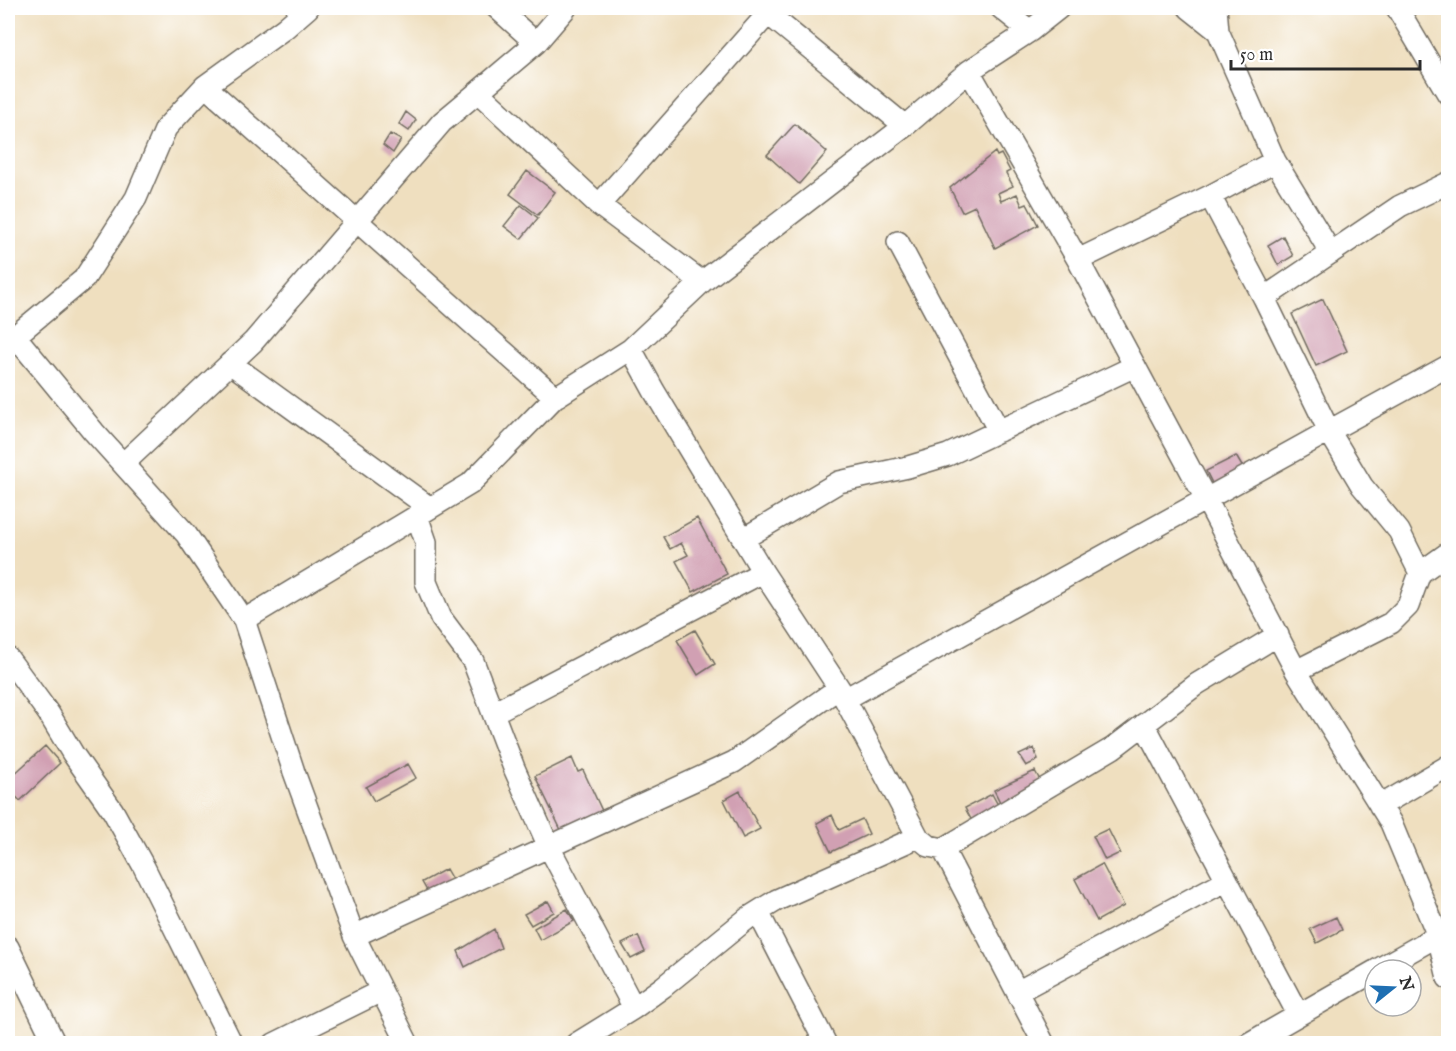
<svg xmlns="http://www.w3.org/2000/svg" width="1456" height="1051" font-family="'IM FELL English',serif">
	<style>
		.building { fill: #d1a0b3 }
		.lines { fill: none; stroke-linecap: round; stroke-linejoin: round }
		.minor-casing { stroke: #706a5f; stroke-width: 24 }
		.minor { stroke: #fff; stroke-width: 21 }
	</style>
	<rect width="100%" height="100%" fill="#fff"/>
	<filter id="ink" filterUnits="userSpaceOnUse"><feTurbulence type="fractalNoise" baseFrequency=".0167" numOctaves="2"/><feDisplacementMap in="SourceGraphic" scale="12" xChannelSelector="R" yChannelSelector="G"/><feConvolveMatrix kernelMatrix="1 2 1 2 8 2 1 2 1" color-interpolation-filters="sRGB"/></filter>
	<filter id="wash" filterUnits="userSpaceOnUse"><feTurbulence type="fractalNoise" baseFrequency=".008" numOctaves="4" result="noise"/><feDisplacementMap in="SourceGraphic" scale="24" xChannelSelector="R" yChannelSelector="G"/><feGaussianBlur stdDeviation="1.35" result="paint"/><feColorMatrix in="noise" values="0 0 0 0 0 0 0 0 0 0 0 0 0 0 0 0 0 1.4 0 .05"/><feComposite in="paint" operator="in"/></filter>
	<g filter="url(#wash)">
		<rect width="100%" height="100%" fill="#efdfbf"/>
		<g id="blocks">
			<path class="building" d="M406 112 416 120 409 131 399 124Z
				M795 124 827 152 799 184 767 155Z
				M390 134 401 140 393 153 383 145Z
				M995 152 997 156 1001 154 1010 171 1006 173 1013 186 998 193 1001 201 1017 194 1022 206 1027 204 1038 225 995 248 975 206 962 212 950 188Z
				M527 171 555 192 538 215 510 194Z
				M521 205 538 218 521 239 504 226Z
				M1283 236 1293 256 1278 265 1268 245Z
				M1323 299 1347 351 1316 366 1292 314Z
				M1236 456 1246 473 1215 489 1206 471Z
				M697 518 727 574 693 592 676 561 688 555 681 543 670 549 663 537Z
				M695 630 715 664 698 675 677 640Z
				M45 746 60 763 20 801 8 788V773L11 777Z
				M1034 748 1038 760 1026 766 1019 755Z
				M572 758 578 772 583 770 603 813 562 832 535 776Z
				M408 764 416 778 374 801 366 787Z
				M1035 771 1043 786 1002 806 994 790Z
				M740 791 760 829 743 838 724 800Z
				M992 794 999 807 972 821 965 808Z
				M832 815 839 830 862 819 869 834 831 852 817 823Z
				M1108 829 1120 853 1105 860 1093 836Z
				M1102 864 1124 906 1097 921 1075 879Z
				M446 869 454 883 430 896 422 882Z
				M548 901 554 912 531 925 524 914Z
				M567 909 574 921 540 940 534 928Z
				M1336 917 1342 930 1317 943 1310 929Z
				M494 929 501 948 465 967 458 951Z
				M638 936 645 952 631 959 622 944Z"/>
		</g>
	</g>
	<g filter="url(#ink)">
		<use href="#blocks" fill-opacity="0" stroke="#706a5f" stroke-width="1.5"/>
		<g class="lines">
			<defs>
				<path id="minor" d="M497 8 536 43
					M566 8 536 43 478 92 599 205
					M761 8 905 126
					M1001 8 1030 31
					M1189 8 1218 31
					M1216 8 1218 31 1275 161 1331 253
					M1397 8 1448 94
					M969 71 1078 260 1206 499 1296 671 1391 823 1438 936 1448 978
					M205 86 555 397 559 395 631 349 702 282 905 126 969 71 1030 31 1059 8
					M1210 196 1264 298 1329 431 1362 486 1399 531 1420 573
					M898 242 999 431
					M1078 260 1210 196 1275 161
					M702 282 599 205 773 8
					M1264 298 1400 206 1448 183
					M15 336 94 432 186 534 244 620 294 772 354 936 408 1044
					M8 342 84 279 136 198 166 128 205 86 285 28 308 8
					M631 349 654 391 763 572 839 688 918 837 929 846 943 849 1113 748 1197 684 1278 635
					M230 363 430 508
					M123 464 253 342 442 122 478 92
					M417 516 426 542V582L441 618 473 661 514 768 549 847 634 1008 576 1044
					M743 539 839 482 908 467 948 455 1135 366
					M244 620 470 484 555 397
					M8 658 49 714 73 754 113 811 144 867 232 1044
					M1296 671 1391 623 1408 606 1420 573 1448 553
					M845 699 1329 431 1448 366
					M493 713 763 572
					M1144 724 1298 1014
					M1380 806 1448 766
					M943 849 1044 1044
					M758 912 826 1044
					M354 936 734 762 839 688
					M8 947 55 1044
					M1377 970 1448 930
					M1017 992 1227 880
					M634 1008 663 987 748 918 777 900 918 837
					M274 1044 381 991
					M1248 1044 1375 971"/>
			</defs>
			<use href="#minor" class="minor-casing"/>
			<use href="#minor" class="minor"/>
		</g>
	</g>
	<rect width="1456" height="1051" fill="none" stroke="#fff" stroke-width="30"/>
	<g transform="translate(1393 988) rotate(72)"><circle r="28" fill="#ffffff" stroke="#aaaaaa" stroke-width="1.5"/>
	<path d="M0-4.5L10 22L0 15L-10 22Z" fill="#1f6fb2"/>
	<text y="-9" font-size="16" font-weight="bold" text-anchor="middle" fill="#2b2b2b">N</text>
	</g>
	<path d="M1231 60v9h189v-9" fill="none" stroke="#2b2b2b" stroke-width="3"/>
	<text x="1240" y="60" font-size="18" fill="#2b2b2b" stroke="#ffffff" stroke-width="4.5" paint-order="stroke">50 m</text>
</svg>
